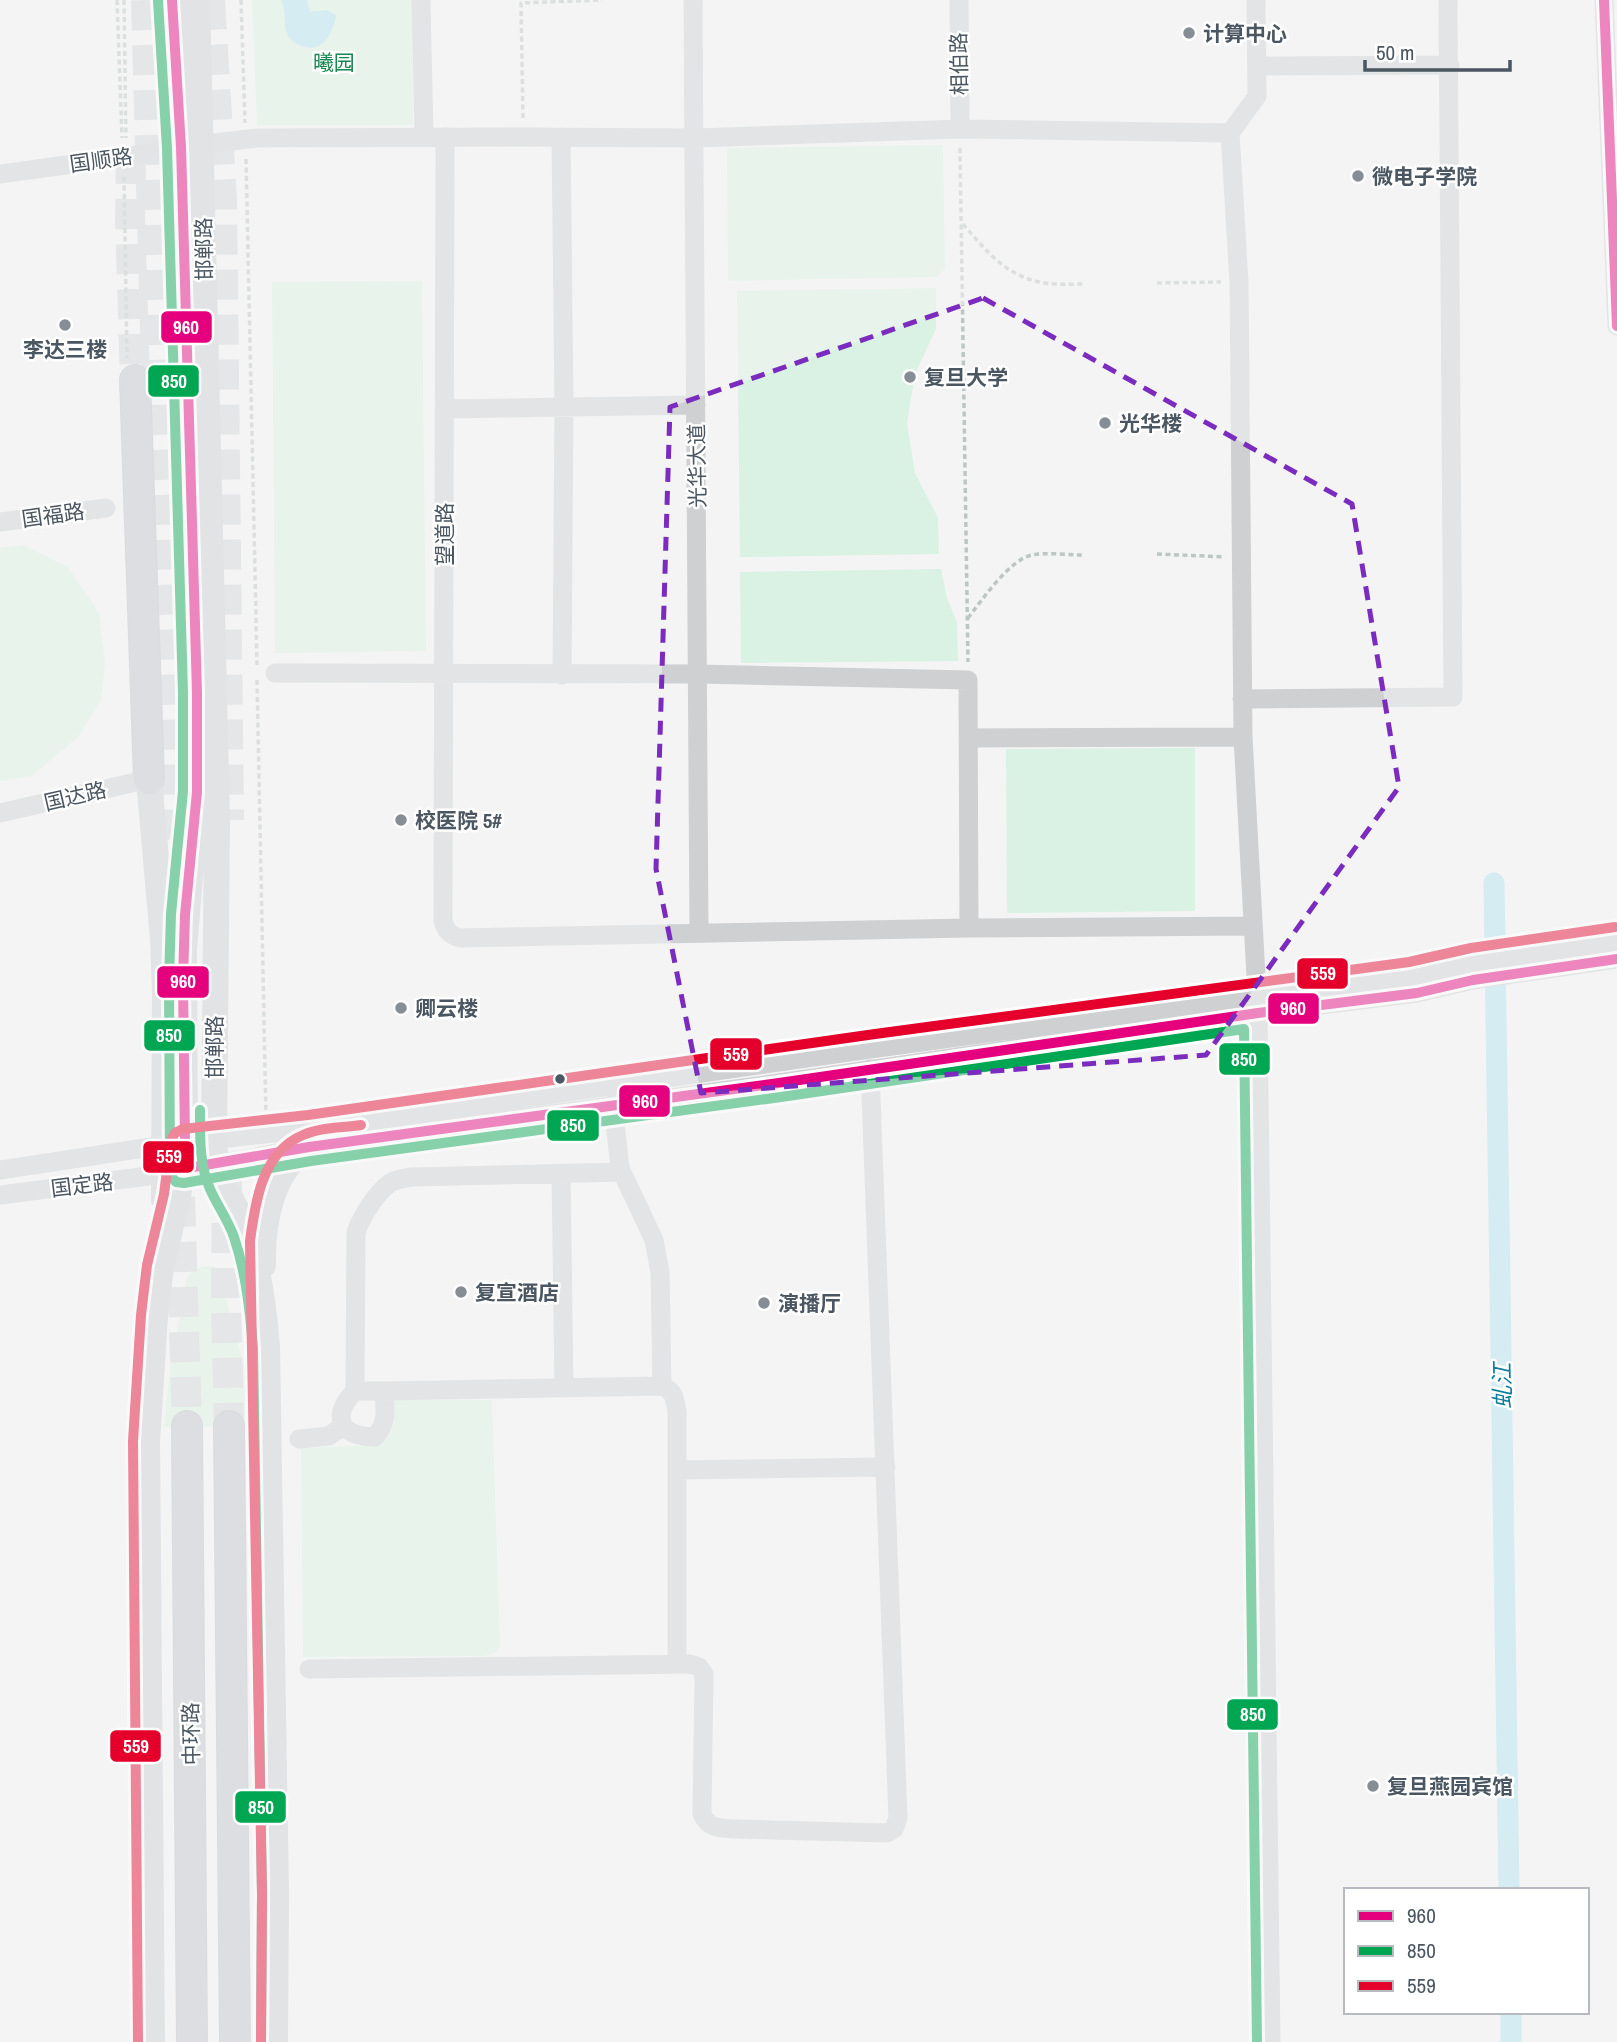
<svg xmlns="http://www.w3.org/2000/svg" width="1617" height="2042" font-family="'Archivo Narrow','Noto Sans SC',sans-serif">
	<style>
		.green { fill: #d9f2e3 }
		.water { fill: #aee2f0 }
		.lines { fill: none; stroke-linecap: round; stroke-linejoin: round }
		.canal { stroke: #aee2f0; stroke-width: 21 }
		.highway-tunnel { stroke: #d2d4d7; stroke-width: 30; stroke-dasharray: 30 15; stroke-linecap: butt }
		.highway-casing { stroke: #b9bec3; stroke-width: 32 }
		.path { stroke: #bcc7c4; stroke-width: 3.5; stroke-dasharray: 5 3.5; stroke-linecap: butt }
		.minor { stroke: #ced0d2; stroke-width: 19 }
		.major { stroke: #caced1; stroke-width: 26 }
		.highway { stroke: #bec4c9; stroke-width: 30 }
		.bus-1-casing { stroke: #fff; stroke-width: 16 }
		.bus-2-casing { stroke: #fff; stroke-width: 16 }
		.bus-3-casing { stroke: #fff; stroke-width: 16 }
		.bus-1 { stroke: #e5007d; stroke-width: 10 }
		.bus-2 { stroke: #00a651; stroke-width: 10 }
		.bus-3 { stroke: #e4002b; stroke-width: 10 }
		.marked { fill: none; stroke: #7b2cbf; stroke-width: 5; stroke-dasharray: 14 9; stroke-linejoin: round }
		.poi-dot { fill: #868d94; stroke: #fff; stroke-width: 2.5 }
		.bus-dot { fill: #4a5661; stroke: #fff; stroke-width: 2.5 }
		.labels { text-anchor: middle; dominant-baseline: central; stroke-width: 5; stroke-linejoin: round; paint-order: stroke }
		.poi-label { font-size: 21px; font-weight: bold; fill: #4a5661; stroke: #fff; text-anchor: start }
		.park-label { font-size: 21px; fill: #17864f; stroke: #fff }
		.street-label { font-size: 21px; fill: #4a5661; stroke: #fff }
		.water-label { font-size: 23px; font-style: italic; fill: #0c7c9b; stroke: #fff }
		.line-badge { stroke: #fff; stroke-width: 2.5 }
		.badge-label { font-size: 19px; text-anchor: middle; font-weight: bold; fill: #fff }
	</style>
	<rect width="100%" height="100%" fill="#f4f4f4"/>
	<path class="green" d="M252 0H412L413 125H257Z
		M943 145 945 269 937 277 728 281 727 148Z
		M422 281 426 651 275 653 272 282Z
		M936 288V329L915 374 907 423 915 473 938 518 939 554 740 557 737 291Z
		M23 545 68 567 99 613 105 663 101 700 78 737 32 776 0 781V548Z
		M941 569 947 598 957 622 958 661 741 663 740 572Z
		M1195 748V911L1007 913 1006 749Z
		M204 1266H213L219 1272 245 1370 256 1425 164 1427 170 1370 186 1281 191 1271Z
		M394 1400H492L500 1646 496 1652 485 1656 303 1657 301 1448 376 1445C396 1436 394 1420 394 1400Z"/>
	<path class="water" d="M281 0H307L310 12 327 10 336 15C333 35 321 55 299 45 294 43 289 39 287 33 283 23 287 13 281 0Z"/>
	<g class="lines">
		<path class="canal" d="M1494 883 1509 1890
			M1511 2012V2042"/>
		<path class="highway-tunnel" d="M146 0 171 909
			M210 0 222 200 229 820
			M131 154 130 218 135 380
			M227 1178 226 1303 229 1426
			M180 1197 187 1426"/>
		<defs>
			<path id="highway" d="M135 380 149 779
				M187 1426 192 2042
				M229 1426 235 2042"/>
		</defs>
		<use href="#highway" class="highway-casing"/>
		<path class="path" d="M117 0 122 138
			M124 0 126 138
			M241 0 245 123
			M523 118 521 3 602 0
			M960 148 968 662
			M246 159 257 665
			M124 177 127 358
			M963 224C986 251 1008 278 1045 283 1057 285 1071 284 1084 284
			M1157 283 1221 282
			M1157 554 1225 557
			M968 618C982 600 1010 559 1032 555 1048 552 1067 555 1083 555
			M257 680 266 1117"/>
		<path class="minor" d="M421 0 424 137
			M693 0 699 933
			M959 0 960 129
			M1256 0 1257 96 1230 133 1239 282 1243 737 1258 1013 1271 2042
			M1604 0 1617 326
			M1257 66 1450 65
			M445 137 443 921C446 931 450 935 460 938L969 928 1252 926
			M561 137 564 406 562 675
			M0 174 124 157 181 147 257 138 523 137 694 138 960 129 1230 133
			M444 409 696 405
			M0 522 106 508
			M275 673 699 674 968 680 969 928
			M1242 699 1453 697 1448 0
			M969 738 1243 737
			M0 813 149 779
			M613 1104 620 1168 654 1240 660 1272 662 1386
			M0 1170 164 1145 310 1129 877 1048 1411 976 1473 962 1617 941
			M561 1174 564 1388
			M0 1195 164 1174 309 1147 779 1083 1258 1013 1417 993 1473 980 1617 959
			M355 1391 356 1232C362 1216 376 1193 390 1183 396 1179 405 1178 412 1177L622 1172
			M384 1391C385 1409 388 1423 375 1437 340 1437 330 1416 355 1391H384L662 1386C675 1391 675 1400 677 1412V1662
			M299 1439 329 1436 343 1426
			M677 1470 886 1467
			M309 1669 690 1664 699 1667 704 1674 702 1814C709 1830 723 1828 738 1829L887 1833 894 1829 898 1818 870 1069"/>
		<path class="major" d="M172 0 181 147 192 497
			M197 0 217 819 214 1140C215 1155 216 1169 222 1182 230 1199 240 1213 246 1231 259 1269 264 1307 267 1347L276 1894 275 2042
			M149 779 163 939 165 992 164 1199
			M263 1265C262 1224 271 1169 309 1147
			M152 2042 147 1442 155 1316 161 1267 178 1197 185 1143 184 949 197 792 198 735"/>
		<use href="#highway" class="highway"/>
		<defs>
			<path id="bus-1" d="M172 0 181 147 197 693V792L185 915 183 980 185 1143 182 1169 309 1147 779 1083 1258 1013 1417 993 1473 980 1617 959
				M1604 0 1617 326"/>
			<path id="bus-2" d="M158 1 167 148 183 693V791L171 914 169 980 170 1175 176 1182 184 1183 311 1161 781 1097 1244 1029 1257 2042
				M200 1110C200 1137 199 1164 210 1189 217 1205 228 1220 234 1237 246 1273 250 1310 253 1348L262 1894 261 2042"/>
			<path id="bus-3" d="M138 2042 133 1441 141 1315 147 1265 164 1194 171 1140 175 1133 183 1129 308 1115 875 1034 1409 962 1471 948 1615 927
				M261 2042 262 1894 250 1241C255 1203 262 1152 303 1135 321 1127 342 1128 361 1125"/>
		</defs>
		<use href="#bus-1" class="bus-1-casing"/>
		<use href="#bus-2" class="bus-2-casing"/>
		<use href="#bus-3" class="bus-3-casing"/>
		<use href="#bus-1" class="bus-1"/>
		<use href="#bus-2" class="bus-2"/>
		<use href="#bus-3" class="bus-3"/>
	</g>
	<path d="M0 0H1617V2042H0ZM983 298 1352 504 1399 787 1206 1055 701 1093 656 869 670 407Z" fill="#f4f4f4" fill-opacity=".55" fill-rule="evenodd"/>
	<path class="marked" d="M983 298 1352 504 1399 787 1206 1055 701 1093 656 869 670 407Z"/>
	<g class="poi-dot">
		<circle cx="1189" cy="33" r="7"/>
		<circle cx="1358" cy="176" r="7"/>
		<circle cx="65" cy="325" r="7"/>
		<circle cx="910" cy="377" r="7"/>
		<circle cx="1105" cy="423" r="7"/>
		<circle cx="401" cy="820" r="7"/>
		<circle cx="401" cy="1008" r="7"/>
		<circle cx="461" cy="1292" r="7"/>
		<circle cx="764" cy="1303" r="7"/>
		<circle cx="1373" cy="1786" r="7"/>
	</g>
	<circle class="bus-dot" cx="560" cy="1079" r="6"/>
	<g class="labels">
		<g class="poi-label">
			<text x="1203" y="33">计算中心</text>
			<text x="1372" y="176">微电子学院</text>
			<text x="65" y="349" text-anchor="middle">李达三楼</text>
			<text x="924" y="377">复旦大学</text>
			<text x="1119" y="423">光华楼</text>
			<text x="415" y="820">校医院 5#</text>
			<text x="415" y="1008">卿云楼</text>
			<text x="475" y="1292">复宣酒店</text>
			<text x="778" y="1303">演播厅</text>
			<text x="1387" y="1786">复旦燕园宾馆</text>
		</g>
		<g class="park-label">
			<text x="334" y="62">曦园</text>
		</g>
		<g class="street-label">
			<text transform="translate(959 64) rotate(-91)">相伯路</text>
			<text transform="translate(101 160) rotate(-8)">国顺路</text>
			<text transform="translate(204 249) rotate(-91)">邯郸路</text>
			<text transform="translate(697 466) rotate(-91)">光华大道</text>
			<text transform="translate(53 515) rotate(-8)">国福路</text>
			<text transform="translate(444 534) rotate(-90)">望道路</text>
			<text transform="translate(75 796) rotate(-13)">国达路</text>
			<text transform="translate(214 1047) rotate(-90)">邯郸路</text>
			<text transform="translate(82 1185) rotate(-7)">国定路</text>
			<text transform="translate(191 1734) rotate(-91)">中环路</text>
		</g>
		<g class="water-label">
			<text transform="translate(1502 1386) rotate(-91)">虬江</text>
		</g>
	</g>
	<g class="line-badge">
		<rect x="160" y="310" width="53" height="34" rx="7" fill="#e5007d"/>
		<rect x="147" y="364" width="53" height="34" rx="7" fill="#00a651"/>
		<rect x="1296" y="957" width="53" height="33" rx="7" fill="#e4002b"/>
		<rect x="156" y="965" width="54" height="34" rx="7" fill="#e5007d"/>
		<rect x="1267" y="992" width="53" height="33" rx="7" fill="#e5007d"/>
		<rect x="143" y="1019" width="53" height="33" rx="7" fill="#00a651"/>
		<rect x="709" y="1037" width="54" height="34" rx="7" fill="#e4002b"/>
		<rect x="1218" y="1042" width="53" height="34" rx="7" fill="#00a651"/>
		<rect x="618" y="1084" width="53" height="34" rx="7" fill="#e5007d"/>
		<rect x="546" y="1109" width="54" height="33" rx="7" fill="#00a651"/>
		<rect x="142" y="1140" width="53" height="34" rx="7" fill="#e4002b"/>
		<rect x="1226" y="1698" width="53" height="33" rx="7" fill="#00a651"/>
		<rect x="109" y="1729" width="53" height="34" rx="7" fill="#e4002b"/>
		<rect x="234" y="1790" width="53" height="34" rx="7" fill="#00a651"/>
	</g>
	<g class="badge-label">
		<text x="186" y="334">960</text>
		<text x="174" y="388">850</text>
		<text x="1323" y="980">559</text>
		<text x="183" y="988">960</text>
		<text x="1293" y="1015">960</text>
		<text x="169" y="1042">850</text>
		<text x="736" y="1061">559</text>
		<text x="1244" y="1066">850</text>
		<text x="645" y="1108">960</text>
		<text x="573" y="1132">850</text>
		<text x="169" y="1163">559</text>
		<text x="1253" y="1721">850</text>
		<text x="136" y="1753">559</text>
		<text x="261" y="1814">850</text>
	</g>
	<rect x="1344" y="1888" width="245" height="126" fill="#ffffff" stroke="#b7bbc0" stroke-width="2"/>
	<rect x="1358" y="1911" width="35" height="10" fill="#e5007d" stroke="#b7bbc0" stroke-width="2"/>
	<text x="1407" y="1923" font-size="21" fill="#4a5661">960</text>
	<rect x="1358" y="1946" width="35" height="10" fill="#00a651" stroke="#b7bbc0" stroke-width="2"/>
	<text x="1407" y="1958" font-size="21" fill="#4a5661">850</text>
	<rect x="1358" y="1981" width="35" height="10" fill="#e4002b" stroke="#b7bbc0" stroke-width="2"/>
	<text x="1407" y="1993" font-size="21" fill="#4a5661">559</text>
	<path d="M1365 60v10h145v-10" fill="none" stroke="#4a5661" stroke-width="3.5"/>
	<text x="1376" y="60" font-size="21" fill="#4a5661" stroke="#ffffff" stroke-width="5" paint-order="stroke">50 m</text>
</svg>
